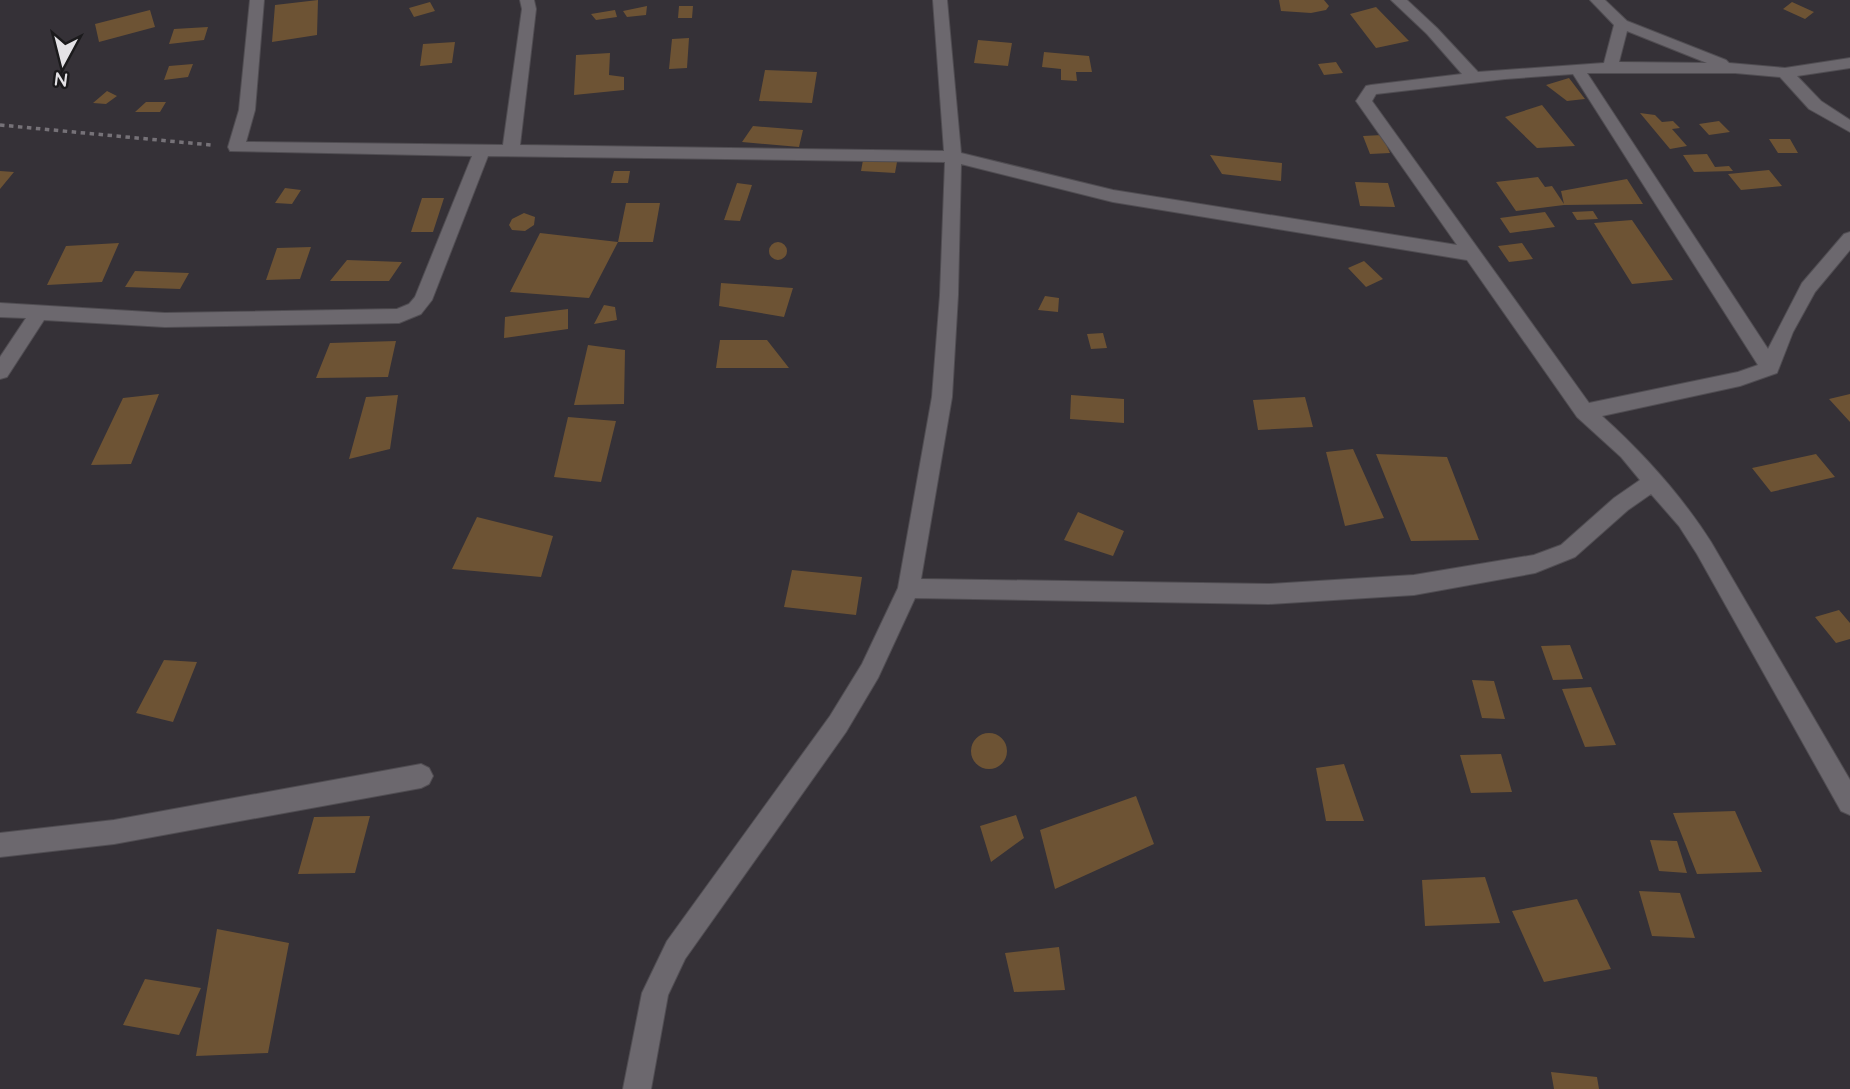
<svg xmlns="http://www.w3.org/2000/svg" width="1850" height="1089" font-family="Quicksand,sans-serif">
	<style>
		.building { fill: #6d5334 }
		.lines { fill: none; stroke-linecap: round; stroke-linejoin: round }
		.minor-casing { stroke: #504d52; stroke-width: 2 }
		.path { stroke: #767278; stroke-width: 3.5; stroke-dasharray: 4.5 4.5; stroke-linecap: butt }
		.minor { fill: #6c686e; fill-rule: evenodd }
	</style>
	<rect width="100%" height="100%" fill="#353137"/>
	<path class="building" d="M318 0 317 35 272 42 275 5Z
		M1279 0H1324L1329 6 1326 10 1311 13 1281 11Z
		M430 2 435 11 414 17 409 8Z
		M1792 2 1814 12 1805 19 1783 9Z
		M647 6 646 15 627 17 623 11Z
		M679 6H693L692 18H678Z
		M1376 7 1409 41 1376 48 1350 14Z
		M150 10 155 27 99 42 95 24Z
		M615 10 617 17 596 20 591 14Z
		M208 27 204 40 169 44 174 29Z
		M689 38 687 68 669 69 672 39Z
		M978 40 1012 43 1008 66 974 63Z
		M455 42 452 63 420 66 423 44Z
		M1044 52 1089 56 1092 72H1076L1077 81 1061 80V69L1042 67Z
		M610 53 609 75 624 77V90L574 95 576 55Z
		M1336 62 1343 73 1324 75 1318 64Z
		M193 64 188 77 164 80 169 66Z
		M765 70 817 72 812 103 759 101Z
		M1569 78 1585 99 1567 101 1546 85Z
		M107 91 117 96 106 104 93 103Z
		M146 102H166L160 112H135Z
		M1542 105 1575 146 1537 148 1505 117Z
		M1640 113 1655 115 1662 122 1673 121 1680 128 1672 129 1687 146 1670 149Z
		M1719 121 1730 132 1709 135 1699 124Z
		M753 126 803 130 799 147 742 142Z
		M1382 135 1390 153 1370 154 1363 136Z
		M1769 139H1790L1798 153H1778Z
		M1707 154 1715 167 1729 166 1733 171 1694 172 1683 155Z
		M1210 155 1282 163 1281 181 1222 174Z
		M863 160 897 162 895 173 861 171Z
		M1769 170 1782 186 1741 190 1728 174Z
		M0 171 14 172 0 189Z
		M614 171H630L628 183H611Z
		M1538 177 1545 187 1552 186 1564 204 1561 191 1627 179 1643 204 1564 205 1516 211 1496 182Z
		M1355 182 1388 183 1395 207 1360 206Z
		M737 183 752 185 740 221 724 220Z
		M285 188 301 190 292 204 275 203Z
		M422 198H444L433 232H411Z
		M626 203H660L653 242H618Z
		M1593 211 1598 219 1577 220 1572 212Z
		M1545 212 1555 227 1510 233 1500 218Z
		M524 213 535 217 534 225 525 231 512 230 509 225 512 219Z
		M1632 220 1673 280 1632 284 1594 223Z
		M540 233 618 242 589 298 510 292Z
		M769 251a9 9 0 1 1 18 0a9 9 0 1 1-18 0Z
		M119 243 102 282 47 285 66 246Z
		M1522 243 1533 259 1509 262 1498 246Z
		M311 247 300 279 266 280 277 248Z
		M347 260 402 262 389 281H330Z
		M1364 261 1383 279 1366 287 1348 268Z
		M135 271 189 273 180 289 125 287Z
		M721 283 793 288 784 317 719 306Z
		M1045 296 1059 298 1058 312 1038 310Z
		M604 305 615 307 617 320 594 324Z
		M568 309V329L504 338 505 317Z
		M1103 333 1107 348 1091 349 1087 334Z
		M720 340H767L789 368H716Z
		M396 341 388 377 316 378 330 343Z
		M588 345 625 350 624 404 574 405Z
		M159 394 131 464 91 465 123 398Z
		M1850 394V422L1829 399Z
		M398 395 390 449 349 459 366 397Z
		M1071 395 1124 399V423L1070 419Z
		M1305 397 1313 427 1258 430 1253 400Z
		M568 417 616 421 601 482 554 477Z
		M1353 449 1384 518 1345 526 1326 452Z
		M1376 454 1447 457 1479 540 1411 541Z
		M1816 454 1835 477 1771 492 1752 468Z
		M1078 512 1124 531 1113 556 1064 540Z
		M477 517 553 536 541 577 452 569Z
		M792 570 862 577 856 615 784 607Z
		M1839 610 1850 623V639L1836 643 1815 617Z
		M1570 645 1583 679 1553 680 1541 646Z
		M164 660 197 662 173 722 136 713Z
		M1472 680 1494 681 1505 719 1482 718Z
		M1591 687 1616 745 1585 747 1562 689Z
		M971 751a18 18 0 1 1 36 0a18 18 0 1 1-36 0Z
		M1501 754 1512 792 1471 793 1460 755Z
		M1344 764 1364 821H1326L1316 768Z
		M1136 796 1154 844 1055 889 1040 830Z
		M1735 811 1762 872 1697 874 1673 813Z
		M1016 815 1024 838 991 862 980 826Z
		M370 816 355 873 298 874 314 817Z
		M1650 840 1677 841 1687 873 1659 871Z
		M1485 877 1500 923 1425 926 1422 880Z
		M1639 891 1680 893 1695 938 1652 936Z
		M1577 899 1611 969 1544 982 1512 911Z
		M217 929 289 943 268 1053 196 1056Z
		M1059 947 1065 990 1014 992 1005 953Z
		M145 979 201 988 179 1035 123 1025Z
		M1551 1072 1597 1077 1599 1089H1554Z"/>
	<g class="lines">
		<defs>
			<path id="minor" d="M250 0H264L255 110 246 142 503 145 522 9 520 0H534L536 9 520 145 944 151 933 0H947L961 153 1113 190 1457 245 1356 101 1366 86 1371 85 1462 74 1427 34 1391 0H1407L1437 28 1478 72 1604 63 1614 25 1590 0H1605L1627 21 1726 60 1729 63 1785 68 1850 58V68L1797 76 1821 101 1850 120V132L1809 109 1780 77 1735 73H1587L1768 349 1802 283 1844 234 1850 232V250L1815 292 1793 332 1777 373 1740 386 1602 416C1643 453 1681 495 1711 542L1850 780V815L1841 811 1697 554 1679 526 1651 494 1628 510 1575 557 1535 573 1414 595 1269 604 915 598 878 678 846 732 685 959 668 995 651 1089H623L642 993 667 941 830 716 862 664 898 588 932 397 940 295 945 162 488 156 432 300 421 314 399 323 165 327 44 320 7 377 0 379V357L26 318 0 317V303L165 313 397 309 409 304 415 297 472 156 230 151 228 147 239 110ZM1627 31 1707 63 1619 62ZM1573 74 1758 365 1738 372 1589 403 1372 101 1376 94 1505 79ZM961 164 1113 202 1467 260 1577 417 1621 457 1640 480 1614 498 1561 545 1534 555 1414 575 1269 584 921 579 952 397 958 295Z
				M421 764 429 768 433 776 429 784 421 788 114 844 0 857V833L114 820Z"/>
		</defs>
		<use href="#minor" class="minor-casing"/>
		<path class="path" d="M0 125 211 145"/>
		<use href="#minor" class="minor"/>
	</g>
	<g transform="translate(63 63) rotate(187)" stroke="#1b1a1c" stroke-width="5" paint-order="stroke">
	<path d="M0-5L12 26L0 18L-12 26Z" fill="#e4e2e6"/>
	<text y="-10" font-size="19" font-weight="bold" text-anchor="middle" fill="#e4e2e6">N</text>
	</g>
</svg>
